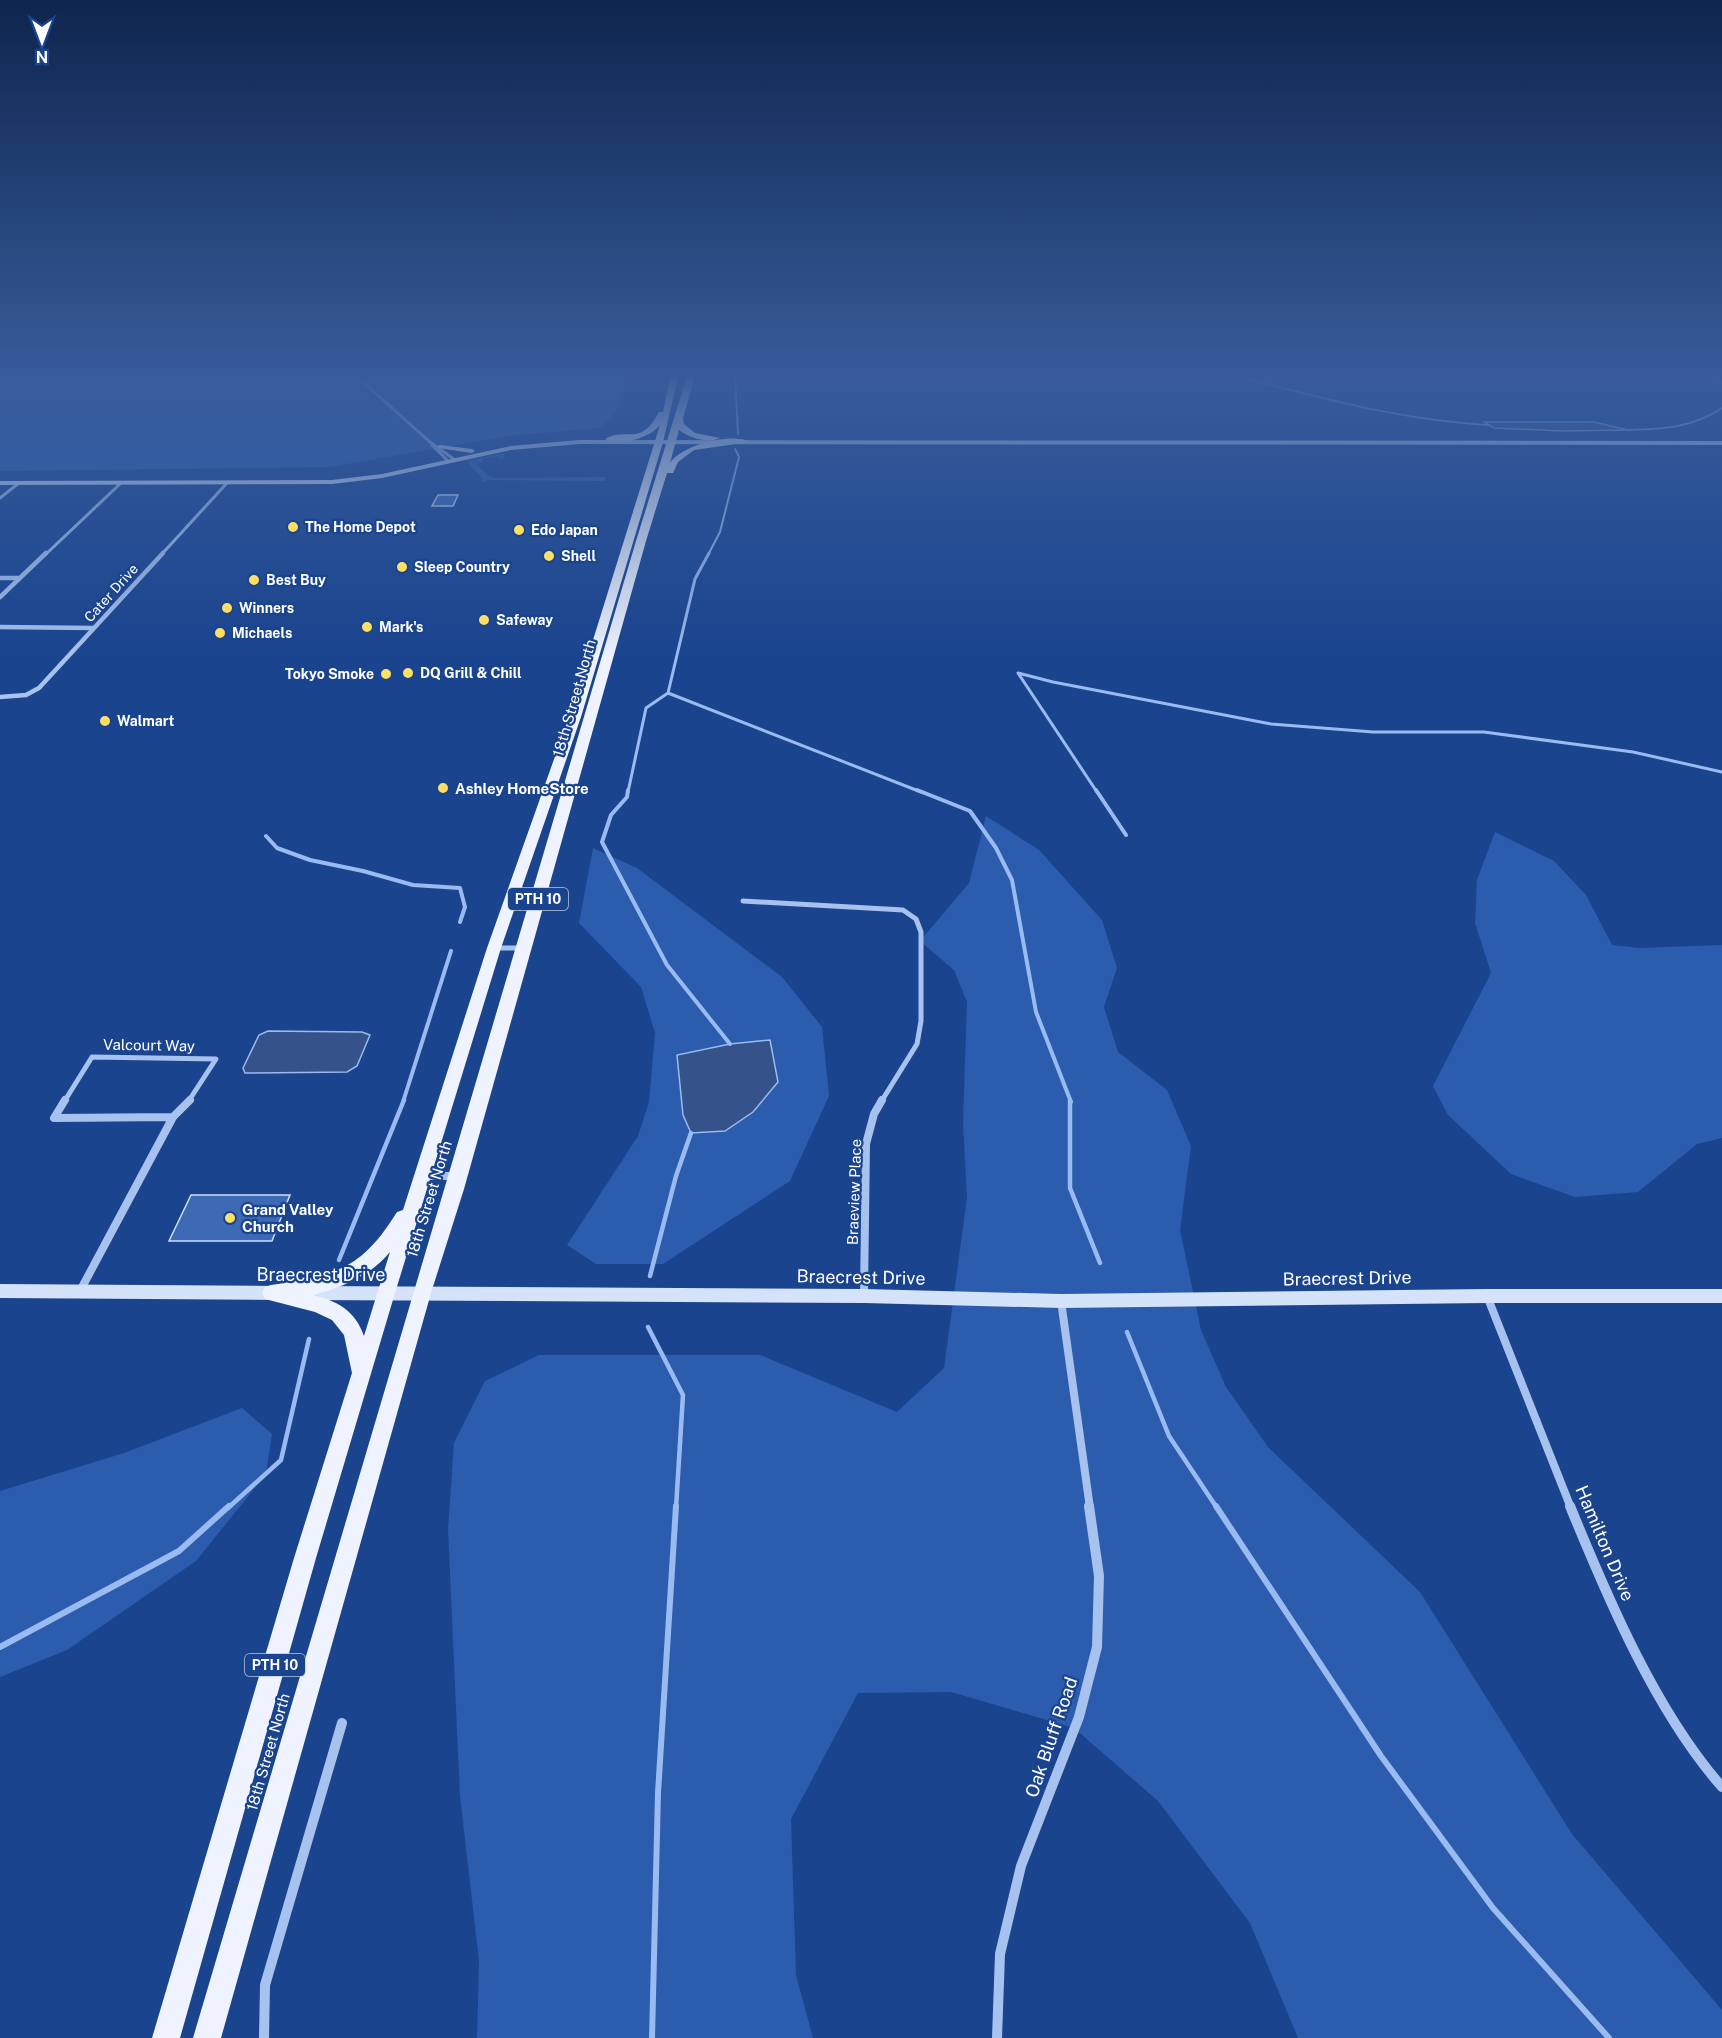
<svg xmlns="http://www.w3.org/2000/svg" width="1722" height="2038" font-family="'Public Sans',sans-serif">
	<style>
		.green { fill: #2c5cad }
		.water { fill: #35538a; stroke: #9abbf1; stroke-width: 1.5 }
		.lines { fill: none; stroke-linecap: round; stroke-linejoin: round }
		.stream-far4 { stroke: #9abbf1; stroke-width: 2 }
		.stream-far3 { stroke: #9abbf1; stroke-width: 3 }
		.stream-far2 { stroke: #9abbf1; stroke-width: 4 }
		.stream-far1 { stroke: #9abbf1; stroke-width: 4.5 }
		.stream { stroke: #9abbf1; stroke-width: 6 }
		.building { fill: #3e6ab5; stroke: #cddefa; stroke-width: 1.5 }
		.street-far4 { stroke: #a7c2ee; stroke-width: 3 }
		.street-far3 { stroke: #a7c2ee; stroke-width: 4.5 }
		.street-far2 { stroke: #a7c2ee; stroke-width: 5 }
		.street-far1 { stroke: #a7c2ee; stroke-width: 8 }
		.street { stroke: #a7c2ee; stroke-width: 10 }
		.secondary { fill: #d4e2fa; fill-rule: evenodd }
		.primary { fill: #eef3ff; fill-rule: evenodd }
		.poi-dot { fill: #ffde64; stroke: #1a448e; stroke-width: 2 }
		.labels { text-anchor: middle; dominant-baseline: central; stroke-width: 4.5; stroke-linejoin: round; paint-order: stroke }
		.far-poi-label { font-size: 14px; font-weight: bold; fill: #fff; stroke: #1a448e; text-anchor: start }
		.far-street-label { font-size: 14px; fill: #fff; stroke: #1a448e }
		.shield { fill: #1a448e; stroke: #bac7dd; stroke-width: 1.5 }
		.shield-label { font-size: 14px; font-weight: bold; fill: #fff }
		.street-label { font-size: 15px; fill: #fff; stroke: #1a448e }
		.poi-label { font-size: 15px; font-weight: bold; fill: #fff; stroke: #1a448e; text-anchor: start }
		.near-street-label { font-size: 18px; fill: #fff; stroke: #1a448e }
	</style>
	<rect width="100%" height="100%" fill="#1a448e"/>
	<path class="green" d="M0 373H630C623 391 617 421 597 428L508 436 329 467 0 471Z
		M505 453 504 459H498L496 456 482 459 483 462 476 464 490 477 496 478 606 477 605 481 488 480 482 483 481 477 468 463V461Z
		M986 816 1039 850 1102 920 1117 968 1104 1007 1118 1052 1167 1090 1191 1146 1180 1230 1201 1330 1226 1387 1268 1447 1420 1592 1572 1834 1722 2010V2038H1298L1250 1923 1158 1801 1074 1728 951 1692 858 1693 791 1819 796 1975 813 2038H477L479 1961 460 1796 448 1529 454 1443 485 1381 539 1355H760L897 1412 944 1368 967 1198 963 1123 967 1002 954 970 920 941 969 883Z
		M1495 832 1554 861 1586 895 1612 945 1640 948 1722 945V1138L1697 1144 1638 1192 1575 1197 1511 1174 1448 1115 1433 1086 1491 973 1475 923 1477 880Z
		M593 848 637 868 782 977 822 1027 829 1096 790 1181 663 1264H596L567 1245 638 1136 649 1102 655 1033 641 987 579 923Z
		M242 1408 272 1434 266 1474 196 1561 67 1650 0 1677V1491L124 1453Z"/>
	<path class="water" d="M1484 422H1594L1628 430 1562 431 1494 428Z
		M268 1031 362 1032 370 1035 357 1066 347 1072 245 1073 243 1068 259 1035Z
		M770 1040 778 1082 753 1112 725 1131 691 1133 683 1115 677 1055 730 1044Z"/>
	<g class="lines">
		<path class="stream-far4" d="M735 373 738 434
			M1225 373C1312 396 1399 420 1489 425
			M1708 373 1722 383
			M1628 430C1663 429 1692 428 1722 408
			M708 555 720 532 739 457 735 449"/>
		<path class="stream-far3" d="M668 693 921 792
			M628 792 646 708 668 693 695 579 709 553
			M1097 792 1018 673 1053 682 1271 724 1373 732H1484L1633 752 1722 772"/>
		<path class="stream-far2" d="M628 790 627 797 611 815 602 842 667 965 730 1044
			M917 790 970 811 996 848 1012 880 1036 1012 1071 1102
			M1096 790 1126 835
			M266 836 277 848 310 860 363 871 413 885 460 888 465 907 460 922
			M403 1102 451 951"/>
		<path class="stream-far1" d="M1070 1100V1188L1100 1263
			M339 1260 404 1100
			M650 1276 676 1176 691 1133
			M648 1327 683 1395 676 1508
			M1127 1332 1169 1436 1217 1508
			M228 1508 281 1460 309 1339"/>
		<path class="stream" d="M1216 1506 1381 1756 1493 1908 1609 2038
			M0 1647 179 1551 229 1506
			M652 2038 658 1793 676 1506"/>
	</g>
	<path class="building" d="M438 495H458L453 506H432Z
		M191 1195H290L272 1241H169Z"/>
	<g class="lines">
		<path class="street-far4" d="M353 373 430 442 455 460
			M432 445 448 461
			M0 498 19 483
			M45 555 121 483
			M161 555 227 483"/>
		<path class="street-far3" d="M0 578H19
			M0 597 46 553
			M0 627 94 628
			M0 697 26 695 39 688 163 553"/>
		<path class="street-far2" d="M743 901 903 910 916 919 921 932V1021L917 1044 881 1102
			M495 948H523
			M64 1102 92 1057 216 1059 188 1102"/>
		<path class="street-far1" d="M65 1100 54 1118 173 1117
			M173 1117 190 1100
			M424 1176H456
			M80 1291 173 1117
			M864 1295 866 1144 874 1114 882 1100
			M1487 1296 1571 1508
			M1061 1301 1090 1508"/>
		<path class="street" d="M1570 1506C1608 1599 1656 1712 1722 1787
			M264 2038 265 1985 342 1723
			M997 2038 1000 1954 1021 1866 1079 1717 1097 1647 1099 1576 1089 1506"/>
		<path class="secondary" d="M579 440 1722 441V445L579 444 511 450 382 478 332 484 0 485V481L332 480 382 474 511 446Z
			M440 445 472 449 475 451 472 453 438 448V446Z
			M0 1284 278 1286 283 1288 285 1293 283 1298 278 1300 0 1298Z
			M304 1286 864 1289 1061 1294 1487 1289H1722V1303H1487L1061 1308 864 1303 304 1300 299 1298 297 1293 299 1288Z"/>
		<path class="primary" d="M671 373H679L663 442 581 717 501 948 395 1293 316 1558 180 2038H152L294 1558 352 1373 344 1335 332 1320 315 1312 265 1299 262 1293 265 1287 271 1285C336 1275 361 1270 397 1212L403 1210 487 948 569 717 660 425C650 438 619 447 605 439 627 426 640 448 659 412H663ZM390 1252 364 1336C355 1310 337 1301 313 1295 343 1287 370 1276 390 1252Z
			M688 373H696L683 418 684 424 695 433 720 438C709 444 689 438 679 430L670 463C681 445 733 432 750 442L694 450 678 462 673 473H667L646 541 464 1189 431 1293 221 2038H193L636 541Z"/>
	</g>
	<linearGradient id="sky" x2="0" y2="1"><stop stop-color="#0e254e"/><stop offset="0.57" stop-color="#385c9b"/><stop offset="1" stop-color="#385c9b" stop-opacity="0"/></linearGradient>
	<rect width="1722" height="658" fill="url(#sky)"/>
	<g class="poi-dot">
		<circle cx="293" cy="527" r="6"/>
		<circle cx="519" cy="530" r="6"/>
		<circle cx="549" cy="556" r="6"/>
		<circle cx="402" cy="567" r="6"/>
		<circle cx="254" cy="580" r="6"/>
		<circle cx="227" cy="608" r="6"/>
		<circle cx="484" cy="620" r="6"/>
		<circle cx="367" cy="627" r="6"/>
		<circle cx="220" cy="633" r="6"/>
		<circle cx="408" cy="673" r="6"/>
		<circle cx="386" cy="674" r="6"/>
		<circle cx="105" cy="721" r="6"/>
		<circle cx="443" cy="788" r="6"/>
		<circle cx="230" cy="1218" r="6"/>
	</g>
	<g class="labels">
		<g class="far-poi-label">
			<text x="305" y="527">The Home Depot</text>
			<text x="531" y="530">Edo Japan</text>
			<text x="561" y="556">Shell</text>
			<text x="414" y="567">Sleep Country</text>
			<text x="266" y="580">Best Buy</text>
			<text x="239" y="608">Winners</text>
			<text x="496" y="620">Safeway</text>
			<text x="379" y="627">Mark's</text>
			<text x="232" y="633">Michaels</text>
			<text x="420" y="673">DQ Grill &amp; Chill</text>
			<text x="374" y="674" text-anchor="end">Tokyo Smoke</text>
			<text x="117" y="721">Walmart</text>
		</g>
		<g class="far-street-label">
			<text transform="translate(111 593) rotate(-48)">Cater Drive</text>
		</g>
		<g class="shield">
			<rect x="508" y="888" width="60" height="22" rx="4.5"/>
			<rect x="245" y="1654" width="60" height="22" rx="4.5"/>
		</g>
		<g class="shield-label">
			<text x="538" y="899">PTH 10</text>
			<text x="275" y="1665">PTH 10</text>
		</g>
		<g class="street-label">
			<text transform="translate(574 698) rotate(-74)">18th Street North</text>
			<text transform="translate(149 1045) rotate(1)">Valcourt Way</text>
			<text transform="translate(854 1192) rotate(-88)">Braeview Place</text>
			<text transform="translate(429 1199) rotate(-73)">18th Street North</text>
			<text transform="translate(268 1752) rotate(-74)">18th Street North</text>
		</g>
		<g class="poi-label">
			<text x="455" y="788">Ashley HomeStore</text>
			<text x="242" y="1209">Grand Valley<tspan x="242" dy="17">Church</tspan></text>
		</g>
		<g class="near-street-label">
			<text x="321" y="1274">Braecrest Drive</text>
			<text transform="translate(861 1277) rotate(1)">Braecrest Drive</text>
			<text transform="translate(1347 1278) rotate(-1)">Braecrest Drive</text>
			<text transform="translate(1605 1543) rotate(67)">Hamilton Drive</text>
			<text transform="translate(1051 1737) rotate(-71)">Oak Bluff Road</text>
		</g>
	</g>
	<g transform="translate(42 42) rotate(180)" stroke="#1a448e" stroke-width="4.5" paint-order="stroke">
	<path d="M0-4.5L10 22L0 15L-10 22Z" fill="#ffffff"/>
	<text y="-9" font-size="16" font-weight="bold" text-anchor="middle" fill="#ffffff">N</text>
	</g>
</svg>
